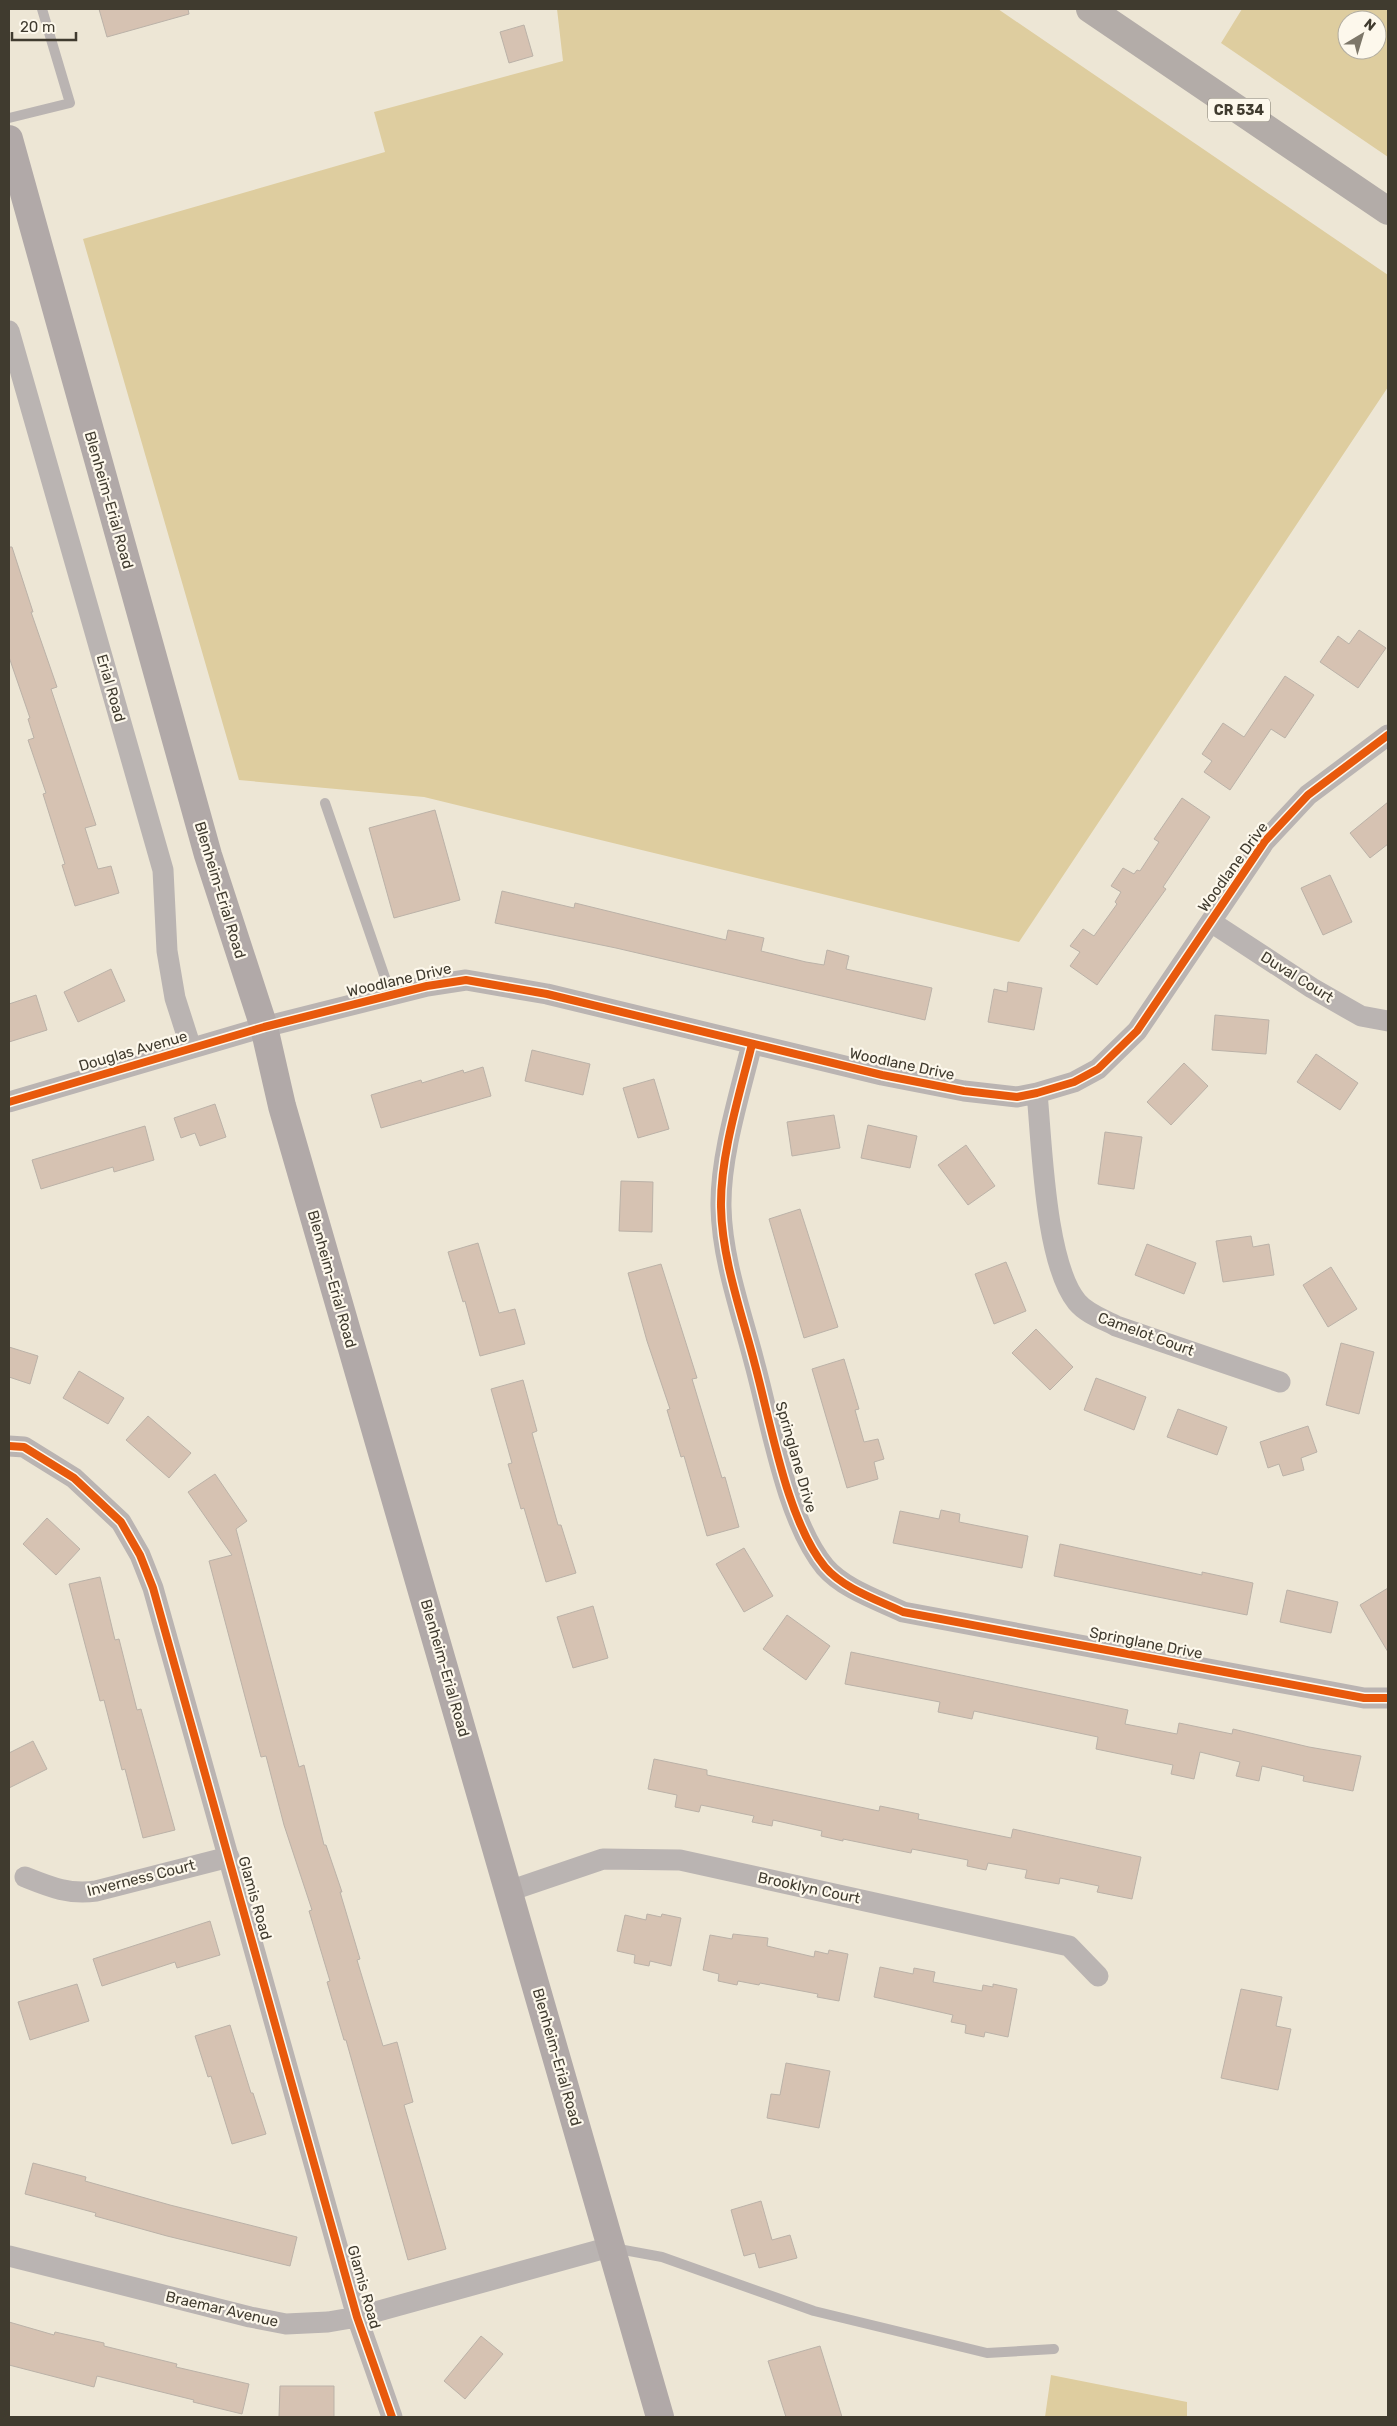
<svg xmlns="http://www.w3.org/2000/svg" width="1397" height="2426" font-family="Rubik,sans-serif">
	<style>
		.green { fill: #decd9f; fill-rule: evenodd }
		.building { fill: #d6c2b2; stroke: #bbb2a8 }
		.lines { fill: none; stroke-linecap: round; stroke-linejoin: round }
		.lane { stroke: #bab4b2; stroke-width: 10 }
		.street { stroke: #bab4b2; stroke-width: 21 }
		.secondary { stroke: #b1a9a8; stroke-width: 28 }
		.primary { stroke: #b3aca8; stroke-width: 28 }
		.cycleway-casing { stroke: #fdf8ec; stroke-width: 11 }
		.cycleway { stroke: #e8590c; stroke-width: 8 }
		.labels { text-anchor: middle; dominant-baseline: central; stroke-width: 4.5; stroke-linejoin: round; paint-order: stroke }
		.shield { fill: #fdf8ec; stroke: #797468; stroke-width: 1 }
		.shield-label { font-size: 14px; font-weight: bold; fill: #403b2f }
		.street-label { font-size: 15px; fill: #403b2f; stroke: #fdf8ec }
	</style>
	<rect width="100%" height="100%" fill="#ede6d5"/>
	<path class="green" d="M557 9H998L1388 275V387L1019 942 424 797 239 780 83 239 385 152 374 112 563 61Z
		M1242 9H1388V157L1221 43ZM1347 20H1377V50H1347Z
		M1051 2375 1187 2402V2417H1045Z"/>
	<path class="building" d="M99 9H188L189 14 107 37Z
		M524 25 533 56 509 63 500 32Z
		M9 547H12L33 612H31L57 687 51 689 96 825 85 828 98 869 111 866 119 893 75 906 62 865 65 864 43 794 46 793 28 740 34 738 28 719 30 718 9 657Z
		M1359 630 1386 648 1358 688 1320 662 1338 636 1349 644Z
		M1285 676 1314 695 1285 738 1271 729 1230 790 1204 772 1212 761 1202 754 1223 723 1244 737Z
		M1182 798 1210 817 1163 887 1166 889 1097 985 1070 966 1080 952 1070 946 1083 929 1094 936 1117 904 1115 902 1121 892 1111 886 1123 868 1134 874 1137 870 1140 871 1159 842 1154 839Z
		M1388 802V844L1370 858 1350 833Z
		M435 810 460 900 394 918 369 828Z
		M1330 875 1352 922 1323 935 1301 888Z
		M502 891 574 908 575 903 726 940 728 930 764 938 761 951 806 962 824 965 827 950 849 956 846 969 932 988 925 1020 616 948 495 923Z
		M111 969 125 1001 78 1022 64 992Z
		M1008 982 1042 988 1034 1030 988 1022 994 989 1007 992Z
		M36 995 47 1030 9 1042V1004Z
		M1215 1015 1269 1020 1266 1054 1212 1050Z
		M532 1050 590 1064 583 1095 525 1081Z
		M1316 1054 1358 1083 1340 1110 1297 1082Z
		M1184 1063 1208 1086 1171 1125 1147 1102Z
		M483 1067 491 1096 381 1128 371 1095 421 1080 422 1083 463 1070 464 1073Z
		M654 1079 669 1129 638 1138 623 1088Z
		M215 1104 226 1137 200 1146 195 1133 181 1138 174 1118Z
		M834 1115 840 1148 792 1156 787 1122Z
		M868 1125 917 1136 910 1168 861 1158Z
		M145 1126 154 1160 114 1172 113 1167 41 1189 32 1160Z
		M1105 1132 1142 1137 1134 1189 1098 1184Z
		M966 1145 995 1186 968 1205 938 1165Z
		M621 1181 653 1182 652 1232 619 1231Z
		M800 1209 838 1327 804 1338 769 1219Z
		M1251 1236 1253 1247 1269 1244 1274 1275 1223 1282 1216 1241Z
		M478 1243 499 1313 515 1309 525 1344 480 1356 465 1301 463 1302 448 1252Z
		M1147 1244 1196 1263 1184 1294 1135 1275Z
		M1006 1262 1026 1311 994 1324 975 1274Z
		M661 1264 697 1378 692 1379 722 1478 725 1477 739 1527 707 1536 684 1456 681 1457 667 1410 670 1409 647 1341 628 1273Z
		M1331 1267 1357 1309 1328 1327 1303 1285Z
		M1036 1329 1073 1367 1050 1390 1012 1353Z
		M1341 1343 1374 1352 1359 1414 1326 1405Z
		M9 1347 38 1356 30 1384 9 1377Z
		M844 1359 859 1409 855 1410 864 1442 878 1439 884 1459 874 1462 878 1479 847 1488 812 1369Z
		M79 1371 124 1398 108 1424 63 1398Z
		M1096 1378 1146 1397 1134 1430 1084 1410Z
		M523 1380 537 1431 532 1433 558 1525H561L576 1573 546 1582 524 1508 521 1509 508 1464 512 1463 491 1389Z
		M1178 1409 1227 1427 1217 1455 1167 1437Z
		M148 1416 191 1453 169 1478 126 1440Z
		M1308 1426 1317 1452 1301 1458 1304 1470 1283 1476 1279 1464 1268 1468 1260 1442Z
		M215 1474 247 1521 236 1529 299 1767 304 1765 324 1845H326L342 1892H340L360 1959 357 1960 383 2046 397 2042 413 2102 404 2105 446 2249 408 2260 346 2040H344L327 1982 330 1981 309 1911 312 1910 284 1825 266 1756 261 1757 209 1561 232 1555 188 1492Z
		M941 1510 960 1514 959 1522 1028 1536 1022 1568 893 1543 900 1511 939 1519Z
		M47 1518 80 1549 56 1575 23 1544Z
		M1060 1544 1202 1575V1572L1253 1583 1247 1615 1054 1576Z
		M744 1548 773 1596 744 1612 716 1564Z
		M100 1577 115 1640 119 1639 137 1710 141 1709 175 1830 143 1838 125 1769 122 1770 104 1700 100 1701 69 1584Z
		M1388 1588V1652L1360 1605Z
		M1287 1590 1338 1602 1331 1633 1280 1622Z
		M593 1606 608 1658 573 1668 557 1617Z
		M787 1615 830 1646 806 1680 763 1649Z
		M851 1652 1128 1710 1125 1724 1177 1734 1179 1723 1232 1734 1233 1729 1309 1747 1361 1756 1353 1791 1303 1781 1304 1776 1262 1766 1259 1781 1236 1776 1240 1762 1200 1752 1194 1779 1171 1774 1173 1765 1096 1749 1098 1737 974 1711 972 1719 938 1712 940 1702 845 1684Z
		M33 1741 47 1769 9 1788V1753Z
		M654 1759 707 1770V1775L879 1811 880 1806 919 1814 918 1819 1011 1838 1013 1829 1141 1857 1132 1899 1097 1892 1099 1886 1060 1878 1059 1884 1025 1878 1027 1870 988 1863 986 1870 967 1866 968 1860 912 1849 911 1853 843 1839V1841L821 1836 822 1831 773 1820 772 1826 752 1822 754 1816 701 1805 699 1812 675 1807 677 1795 648 1789Z
		M647 1914 661 1917 662 1914 681 1918 671 1966 650 1961 649 1966 634 1963 635 1955 617 1951 625 1915 646 1920Z
		M210 1921 220 1955 177 1968 175 1962 102 1986 93 1959Z
		M733 1934 768 1938 767 1946 814 1957 815 1951 828 1954 829 1950 848 1954 839 2001 817 1997 818 1994 760 1983 759 1985 738 1981 737 1985 718 1981 719 1974 703 1970 710 1935 732 1939Z
		M880 1967 913 1974 914 1968 935 1972 933 1982 982 1991 983 1985 993 1987V1984L1017 1989 1008 2037 985 2032 984 2037 965 2033 966 2025 951 2022 953 2015 874 1997Z
		M77 1984 89 2021 30 2040 18 2002Z
		M1241 1989 1282 1997 1276 2026 1291 2029 1278 2090 1221 2078Z
		M230 2025 251 2093H253L266 2134 232 2144 211 2076 208 2077 195 2036Z
		M786 2063 830 2071 819 2128 767 2118 771 2094 780 2095Z
		M33 2163 86 2177 85 2181 170 2205 297 2237 290 2266 167 2236 95 2216 96 2213 25 2194Z
		M761 2201 772 2240 790 2235 797 2258 759 2268 755 2253 744 2256 731 2210Z
		M9 2322 54 2335 55 2332 104 2343V2346L177 2364 176 2367 249 2384 242 2414 193 2402 194 2400 97 2376 94 2387 9 2365Z
		M481 2336 503 2354 465 2399 444 2381Z
		M820 2346 842 2417H786L768 2361Z
		M280 2386H334V2417H279Z"/>
	<g class="lines">
		<path class="lane" d="M9 118 70 103 42 9
			M325 803 391 995
			M613 2248 662 2257 814 2311 987 2353 1054 2349"/>
		<path class="street" d="M9 331 163 870 167 951 175 998 191 1048
			M1211 922 1312 988 1361 1016 1388 1021
			M752 1044C740 1093 720 1156 721 1207 722 1260 742 1314 755 1365 771 1424 787 1521 825 1567 844 1589 878 1600 903 1612L1364 1698H1388
			M1037 1093C1042 1145 1045 1263 1077 1302 1087 1314 1103 1319 1116 1326L1280 1382
			M9 1102 264 1027 427 986 466 980 547 994 882 1075 964 1091 1017 1097 1037 1093 1074 1082 1098 1069 1137 1031 1265 841 1308 795 1388 735
			M9 1446 24 1447 74 1478 121 1522 140 1555 153 1588 357 2317 392 2417
			M25 1877C50 1887 69 1895 96 1891L229 1857
			M509 1891 603 1859 680 1860 1069 1946 1098 1976
			M9 2256 250 2317 286 2324 328 2322 357 2317 610 2247"/>
		<path class="secondary" d="M9 139 208 855 264 1027 282 1106 660 2417"/>
		<path class="primary" d="M1090 9 1388 211"/>
		<defs>
			<path id="cycleway" d="M752 1044C740 1093 720 1156 721 1207 722 1260 742 1314 755 1365 771 1424 787 1521 825 1567 844 1589 878 1600 903 1612L1364 1698H1388
				M9 1102 264 1027 427 986 466 980 547 994 882 1075 964 1091 1017 1097 1037 1093 1074 1082 1098 1069 1137 1031 1265 841 1308 795 1388 735
				M9 1446 24 1447 74 1478 121 1522 140 1555 153 1588 357 2317 392 2417"/>
		</defs>
		<use href="#cycleway" class="cycleway-casing"/>
		<use href="#cycleway" class="cycleway"/>
	</g>
	<g class="labels">
		<rect class="shield" x="1208" y="98.5" width="62" height="23" rx="4"/>
		<g class="shield-label">
			<text x="1239" y="110">CR 534</text>
		</g>
		<g class="street-label">
			<text transform="translate(109 500) rotate(74)">Blenheim-Erial Road</text>
			<text transform="translate(111 688) rotate(74)">Erial Road</text>
			<text transform="translate(1233 867) rotate(-54)">Woodlane Drive</text>
			<text transform="translate(220 890) rotate(73)">Blenheim-Erial Road</text>
			<text transform="translate(1297 977) rotate(32)">Duval Court</text>
			<text transform="translate(399 980) rotate(-13)">Woodlane Drive</text>
			<text transform="translate(133 1051) rotate(-16)">Douglas Avenue</text>
			<text transform="translate(902 1064) rotate(12)">Woodlane Drive</text>
			<text transform="translate(332 1279) rotate(74)">Blenheim-Erial Road</text>
			<text transform="translate(1146 1334) rotate(20)">Camelot Court</text>
			<text transform="translate(796 1457) rotate(74)">Springlane Drive</text>
			<text transform="translate(1146 1643) rotate(11)">Springlane Drive</text>
			<text transform="translate(445 1668) rotate(74)">Blenheim-Erial Road</text>
			<text transform="translate(141 1878) rotate(-14)">Inverness Court</text>
			<text transform="translate(809 1888) rotate(12)">Brooklyn Court</text>
			<text transform="translate(255 1898) rotate(74)">Glamis Road</text>
			<text transform="translate(557 2057) rotate(74)">Blenheim-Erial Road</text>
			<text transform="translate(364 2287) rotate(74)">Glamis Road</text>
			<text transform="translate(222 2309) rotate(13)">Braemar Avenue</text>
		</g>
	</g>
	<rect width="1397" height="2426" fill="none" stroke="#403b2f" stroke-width="20"/>
	<g transform="translate(1362 35) rotate(38)"><circle r="24" fill="#fdf8ec" stroke="#b1aca0"/>
	<path d="M0-4L9 19L0 12L-9 19Z" fill="#7d7769"/>
	<text y="-8" font-size="14" font-weight="bold" text-anchor="middle" fill="#403b2f">N</text>
	</g>
	<path d="M12 32v8h64v-8" fill="none" stroke="#403b2f" stroke-width="2.5"/>
	<text x="20" y="32" font-size="15" fill="#403b2f" stroke="#fdf8ec" stroke-width="4" paint-order="stroke">20 m</text>
</svg>
